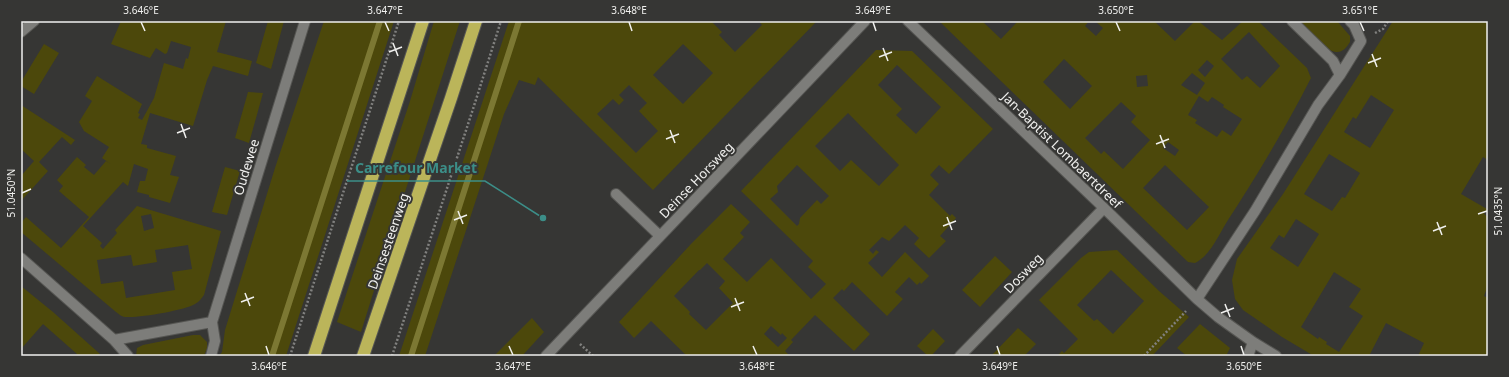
<svg xmlns="http://www.w3.org/2000/svg" width="1509" height="377" font-family="'Noto Sans',sans-serif">
	<style>
		.green { fill: #4c480b; fill-rule: evenodd }
		.lines { fill: none; stroke-linecap: round; stroke-linejoin: round }
		.stream { stroke: #7c7833; stroke-width: 6 }
		.minor-casing { stroke: #555552; stroke-width: 12 }
		.highway-casing { stroke: #555552; stroke-width: 14 }
		.path { stroke: #81817f; stroke-width: 2.5; stroke-dasharray: 2 2; stroke-linecap: butt }
		.minor { stroke: #7d7d7a; stroke-width: 10 }
		.highway { stroke: #bbb55a; stroke-width: 12 }
		.ticks { fill: none; stroke: #f0f0ee; stroke-width: 1.5 }
		.labels { text-anchor: middle; dominant-baseline: central; stroke-width: 4; stroke-linejoin: round; paint-order: stroke }
		.street-label { font-size: 13px; fill: #f0f0ee; stroke: #363634 }
		.leader { fill: none; stroke: #3c8e88; stroke-width: 1.5 }
		.callout-dot { fill: #3c8e88; stroke: #363634; stroke-width: 1.5 }
		.callout-label { font-size: 14px; text-anchor: middle; font-weight: bold; fill: #3c8e88; stroke: #363634; stroke-width: 4; stroke-linejoin: round; paint-order: stroke }
		.neatline { fill: none; stroke: #f0f0ee; stroke-width: 1.5 }
		.ticks-label { font-size: 10px; text-anchor: middle; fill: #f0f0ee }
	</style>
	<rect width="100%" height="100%" fill="#363634"/>
	<path class="green" d="M121 21H226L217 52 252 61 248 76 213 66 207 80 193 126 150 113 141 144 147 145V148L176 156 170 175 179 177 170 203 149 197V195L137 192 140 181H145L148 169 134 164 128 186 123 182 83 226 102 243 100 246 103 249 117 233 115 230 137 206 221 231 204 295C201 299 199 302 195 304 186 310 139 318 127 317 122 317 120 315 116 312L21 232V223L26 217 61 248 89 217 59 191 63 186 57 180 77 157 86 165 84 167 94 175 106 161 111 164 102 158 109 147 84 131 79 122 92 101 85 96 97 76 142 104 138 113 140 114 138 118 142 120 154 98 164 63 183 69 186 58 188 59 191 47 171 41 167 53 165 54 156 48 150 58 111 44ZM151 214 154 228 144 231 141 216ZM188 245 192 269 172 272 175 290 126 298 123 281 101 284 97 260 131 255 133 266 157 262 155 250Z
		M268 21H284L271 69 256 63Z
		M324 21H394L286 356H219L222 352 225 330 275 168Z
		M434 21H460L396 220 361 332 337 322 410 101Z
		M509 21H711L722 32 719 35 735 52 762 25 759 21H817L653 190 538 77 535 85 519 80 504 114 425 356H399ZM683 44 713 73 683 104 653 75ZM629 85 647 103 639 111 658 131 636 153 597 114 613 99 619 105 624 100 619 95Z
		M939 21H982L1001 39 1018 21H1089L1085 26 1096 36 1103 28 1095 21H1154L1175 41 1195 21H1198L1222 40 1243 21H1258L1307 68 1311 78C1286 127 1258 174 1228 220 1219 234 1211 255 1195 263L1188 262ZM1249 32 1280 66 1260 88 1247 76 1242 80 1221 59ZM1064 59 1092 86 1070 109 1043 82ZM1207 60 1214 66 1205 77 1198 70ZM1192 73 1205 83 1197 95 1181 85ZM1147 75 1148 86 1137 87 1136 76ZM1199 96 1208 102 1212 97 1224 105 1223 107 1242 119 1231 136 1222 130 1217 137 1195 123 1197 120 1188 115ZM1121 102 1136 116 1131 122 1150 140 1123 169 1104 151 1101 154 1085 138ZM1168 142 1179 150 1175 156 1163 148ZM1165 165 1209 207 1187 230 1143 188Z
		M1299 21H1337L1350 36V42C1345 50 1340 55 1330 50Z
		M1393 21H1488V160L1483 157 1461 194 1487 209 1484 214 1488 217V285L1484 296 1488 298V356H1418L1424 343 1386 323 1369 356H1314L1282 337 1243 310 1235 299 1232 280 1237 259 1283 194ZM1371 95 1394 110 1370 148 1344 132 1353 117 1356 119ZM1329 154 1360 173 1345 198 1342 197 1332 211 1304 194ZM1296 219 1319 234 1298 267 1270 248 1279 235 1284 238ZM1334 272 1361 289 1349 307 1363 316 1339 352 1326 344 1327 342 1319 337 1318 339 1301 327Z
		M44 44 59 53 34 94 21 86V82Z
		M876 50 912 51 993 129 949 174 939 165 930 175 939 184 929 195 950 216 952 214 956 218 940 236 946 241 929 258 914 244 919 238 905 225 889 241 882 237 869 250 873 254 876 250 879 252 868 263 882 277 905 252 929 276 921 284 920 282 917 285 909 277 895 292 903 299 887 316 852 282 844 291 842 289 833 298 870 334 854 351 815 315 791 340 793 342 785 351 790 356H687L651 321 634 338 619 322 691 244 731 204 750 222 740 233 744 237 723 259 747 282 771 258 811 299 826 284 808 267 813 261 741 191ZM897 65 941 107 916 134 896 115 902 109 878 85ZM848 113 899 165 879 186 851 160 840 171 815 146ZM797 165 829 196 821 204 817 200 800 218 799 224 797 226 770 199 778 192 777 186ZM707 263 725 281 719 288 733 303 706 330 689 314 690 312 674 296 699 270H700ZM771 326 781 335 782 333 787 338 778 347 764 334Z
		M248 92 263 93 249 143 235 138Z
		M21 105 75 140 71 145 62 137 39 162 48 171 21 201V176L34 161 21 149Z
		M225 167 240 171 227 215 212 212Z
		M1117 250 1159 291 1189 317 1152 356H1057L1062 351 1064 353 1078 339 1039 300 1081 258 1089 252ZM1111 270 1144 301 1113 334 1097 319 1094 321 1077 305Z
		M995 256 1012 272 980 307 962 290Z
		M21 286 53 312 100 354 98 356H76L77 354 43 324 21 349Z
		M532 318 544 332 522 356H494Z
		M1200 324 1230 348 1226 356H1187L1177 348Z
		M1018 328 1036 344 1024 356H991Z
		M933 329 945 341 931 356H928L917 346Z
		M193 335H200L207 342V348L204 356H136L137 348 143 345Z"/>
	<g class="lines">
		<path class="stream" d="M272 356 380 21
			M411 356 519 21"/>
		<defs>
			<path id="minor" d="M908 21 1104 208 1197 299 1218 317 1253 342 1276 356
				M1292 21 1333 61 1340 75
				M21 32 34 21
				M616 194 660 236
				M21 258 114 340 128 356
				M1197 299 1255 211 1318 105 1340 75 1361 41 1354 25 1350 21
				M114 340 212 322
				M211 356 215 341 212 322 305 21
				M546 356 865 21
				M960 356 1104 208
				M1248 356 1253 342"/>
			<path id="highway" d="M314 356 423 21
				M363 356 451 98 476 21"/>
		</defs>
		<use href="#minor" class="minor-casing"/>
		<use href="#highway" class="highway-casing"/>
		<path class="path" d="M1375 33 1383 29 1388 21
			M580 344 593 356
			M290 356 399 21
			M392 356 473 109 501 21
			M1144 356 1186 311"/>
		<use href="#minor" class="minor"/>
		<use href="#highway" class="highway"/>
	</g>
	<path class="ticks" d="M141 22 145 31M385 22 389 31M629 22 632 31M873 22 876 31M1116 22 1120 31M1360 22 1364 31M393 43 398 56M883 48 888 61M389 52 402 47M1372 54 1377 67M879 57 892 52M1368 63 1381 58M181 124 186 138M670 130 675 143M177 133 190 128M1160 135 1165 148M666 139 679 134M1156 144 1169 139M22 193 31 189M458 211 463 224M1478 214 1487 211M947 217 952 230M454 220 467 215M1437 222 1442 235M943 226 956 221M1433 231 1446 226M245 293 250 306M735 298 740 311M241 302 254 297M1225 304 1230 317M731 307 744 302M1221 313 1234 308M266 346 269 355M509 346 513 355M753 346 757 355M997 346 1000 355M1241 346 1244 355"/>
	<g class="labels">
		<g class="street-label">
			<text transform="translate(1062 150) rotate(44)">Jan-Baptist Lombaertdreef</text>
			<text transform="translate(246 167) rotate(-73)">Oudewee</text>
			<text transform="translate(696 180) rotate(-46)">Deinse Horsweg</text>
			<text transform="translate(388 241) rotate(-71)">Deinsesteenweg</text>
			<text transform="translate(1023 273) rotate(-46)">Dosweg</text>
		</g>
	</g>
	<path class="leader" d="M543 218L485 181H347"/>
	<circle class="callout-dot" cx="543" cy="218" r="4"/>
	<g class="callout-label">
		<text x="416" y="173">Carrefour Market</text>
	</g>
	<rect width="1509" height="377" fill="none" stroke="#363634" stroke-width="44"/>
	<rect x="22" y="22" width="1465" height="333" class="neatline"/>
	<g class="ticks-label">
		<text x="141" y="14">3.646°E</text>
		<text x="385" y="14">3.647°E</text>
		<text x="629" y="14">3.648°E</text>
		<text x="873" y="14">3.649°E</text>
		<text x="1116" y="14">3.650°E</text>
		<text x="1360" y="14">3.651°E</text>
		<text transform="translate(11 193) rotate(-90)" y="4">51.0450°N</text>
		<text transform="translate(1498 211) rotate(-90)" y="4">51.0435°N</text>
		<text x="269" y="370">3.646°E</text>
		<text x="513" y="370">3.647°E</text>
		<text x="757" y="370">3.648°E</text>
		<text x="1000" y="370">3.649°E</text>
		<text x="1244" y="370">3.650°E</text>
	</g>
</svg>
